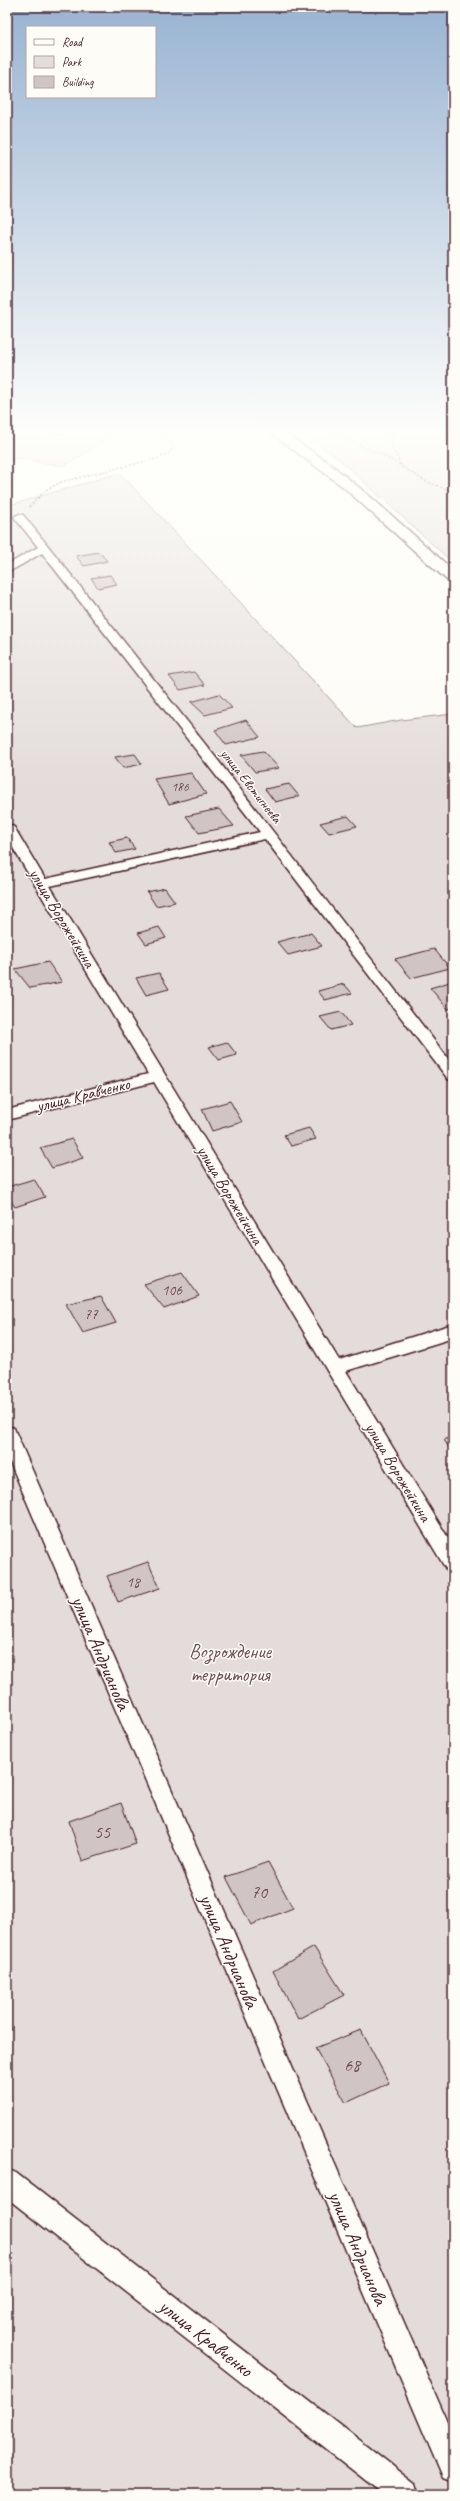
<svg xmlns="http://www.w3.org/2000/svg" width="460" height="2501" font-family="Caveat,sans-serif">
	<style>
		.green { fill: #e3dcda; stroke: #967e82 }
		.building { fill: #d0c5c4; stroke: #4a1f2b }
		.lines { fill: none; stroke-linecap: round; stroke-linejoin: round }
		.minor-casing { stroke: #4a1f2b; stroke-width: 3 }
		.secondary-casing { stroke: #4a1f2b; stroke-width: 3 }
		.path { stroke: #4a1f2b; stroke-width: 1.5; stroke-dasharray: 2 2; stroke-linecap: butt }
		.minor { fill: #fdfcf7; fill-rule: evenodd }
		.secondary { fill: #fdfcf7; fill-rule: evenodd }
		.labels { text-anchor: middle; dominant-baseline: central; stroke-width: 3; stroke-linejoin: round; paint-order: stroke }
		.far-number-label { font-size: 13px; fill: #6c4851 }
		.far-street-label { font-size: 14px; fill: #4a1f2b; stroke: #fdfcf7 }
		.number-label { font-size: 15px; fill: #6c4851 }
		.street-label { font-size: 17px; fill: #4a1f2b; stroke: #fdfcf7 }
		.near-number-label { font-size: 18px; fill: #6c4851 }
		.near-park-label { font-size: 20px; fill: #704e57; stroke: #fdfcf7 }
		.near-street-label { font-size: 20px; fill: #4a1f2b; stroke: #fdfcf7 }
	</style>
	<rect width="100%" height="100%" fill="#fdfcf7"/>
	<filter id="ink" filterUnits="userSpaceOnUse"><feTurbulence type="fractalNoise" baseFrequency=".025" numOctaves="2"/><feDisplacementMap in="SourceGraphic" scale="8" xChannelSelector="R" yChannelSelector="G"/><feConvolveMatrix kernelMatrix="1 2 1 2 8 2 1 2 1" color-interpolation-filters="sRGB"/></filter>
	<g filter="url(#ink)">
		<path class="green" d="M7 433H116L64 466 17 458 7 462Z
			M305 433H453V563L340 460Z
			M120 473 357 728 401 720 453 714V2494H7V506Z"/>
		<path class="building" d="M99 552 107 561 84 566 76 556Z
			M110 575 117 584 98 588 91 578Z
			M194 672 205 685 180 690 169 676Z
			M219 694 232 708 205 715 191 702Z
			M246 720 260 737 226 745 215 730Z
			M263 751 279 768 255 772 241 755Z
			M135 754 142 764 123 768 115 757Z
			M191 773 206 794 169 804 154 779Z
			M289 784 299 796 275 802 265 789Z
			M219 809 234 826 199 833 186 816Z
			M348 816 357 826 329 833 320 823Z
			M127 838 135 849 116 853 109 842Z
			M165 888 175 902 156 906 147 892Z
			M159 927 166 938 146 944 138 933Z
			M311 933 322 946 288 955 277 942Z
			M434 949 450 968 411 978 395 959Z
			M48 962 62 982 30 988 15 969Z
			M159 973 169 989 146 995 136 978Z
			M453 981V1008L448 1009 430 988Z
			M344 984 352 993 325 1000 318 991Z
			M341 1012 351 1025 331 1030 320 1017Z
			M227 1042 237 1055 219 1060 209 1047Z
			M230 1101 242 1122 212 1131 202 1109Z
			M309 1128 316 1139 291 1146 284 1135Z
			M72 1139 83 1158 52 1168 40 1148Z
			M34 1179 45 1197 15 1207 7 1195V1187Z
			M182 1272 199 1296 164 1309 144 1284Z
			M101 1296 116 1323 83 1333 66 1304Z
			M453 1436V1453L444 1440Z
			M148 1562 160 1588 118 1602 107 1576Z
			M121 1803 136 1844 82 1861 69 1821Z
			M268 1862 293 1908 251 1925 226 1877Z
			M314 1947 344 1995 298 2019 273 1971Z
			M361 2030 389 2083 346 2103 315 2048Z"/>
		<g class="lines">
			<defs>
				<path id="minor" d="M19 514 23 515 48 546 220 763 453 1065V1081L448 1079 265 839 50 886 339 1360 453 1324V1338L346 1371 453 1546V1571L446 1569 154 1082 7 1120V1110L148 1074 7 838V823L14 827 45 879 260 832 42 553 7 573V565L38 547 14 517Z
					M7 1426 14 1428 16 1433 453 2435V2482L443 2478 7 1455Z
					M7 2169 16 2173 416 2484 420 2494H383L7 2198Z"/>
				<path id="secondary" d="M271 433H285L329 463 373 499 453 570V582L448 581 342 486Z"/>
			</defs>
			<use href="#minor" class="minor-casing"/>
			<use href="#secondary" class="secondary-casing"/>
			<path class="path" d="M333 433 383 455 425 481 453 492
				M391 433 392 447 403 469
				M29 507 46 490 61 482 159 458 170 453 173 446 161 433"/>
			<use href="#minor" class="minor"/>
			<use href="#secondary" class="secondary"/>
		</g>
	</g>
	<linearGradient id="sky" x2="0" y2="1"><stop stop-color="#98b3d2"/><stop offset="0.55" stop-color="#fefefb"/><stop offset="1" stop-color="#fefefb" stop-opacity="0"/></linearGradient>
	<rect width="460" height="783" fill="url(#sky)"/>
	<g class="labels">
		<g class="far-number-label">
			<text x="180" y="787">186</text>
		</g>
		<g class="far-street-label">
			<text transform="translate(251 786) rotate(52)">улица Евстигнеева</text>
		</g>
		<g class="number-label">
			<text x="172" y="1290">106</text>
			<text x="91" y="1314">77</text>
			<text x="133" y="1582">18</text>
		</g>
		<g class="street-label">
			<text transform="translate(62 918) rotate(59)">улица Ворожейкина</text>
			<text transform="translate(83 1095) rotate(-14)">улица Кравченко</text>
			<text transform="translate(230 1195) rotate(59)">улица Ворожейкина</text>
			<text transform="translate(398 1472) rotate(59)">улица Ворожейкина</text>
		</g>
		<g class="near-number-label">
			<text x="102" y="1832">55</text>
			<text x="259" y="1892">70</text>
			<text x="352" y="2065">68</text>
		</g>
		<g class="near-park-label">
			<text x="230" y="1651">Возрождение<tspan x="230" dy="23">территория</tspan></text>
		</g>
		<g class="near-street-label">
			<text transform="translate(101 1653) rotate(67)">улица Андрианова</text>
			<text transform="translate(229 1951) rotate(67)">улица Андрианова</text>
			<text transform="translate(358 2248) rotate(67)">улица Андрианова</text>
			<text transform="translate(206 2338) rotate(38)">улица Кравченко</text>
		</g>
	</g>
	<rect width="460" height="2501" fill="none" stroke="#fdfcf7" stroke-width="24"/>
	<rect x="12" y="12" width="436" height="2477" fill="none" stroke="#4a1f2b" stroke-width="1.5" filter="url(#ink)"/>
	<rect x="26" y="26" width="130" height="72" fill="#fdfcf7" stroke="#b5a4a5"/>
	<rect x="34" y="39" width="20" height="6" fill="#fdfcf7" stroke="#b5a4a5"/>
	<text x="62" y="46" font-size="12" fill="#4a1f2b">Road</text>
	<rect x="34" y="56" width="20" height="12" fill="#e3dcda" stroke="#b5a4a5"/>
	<text x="62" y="66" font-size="12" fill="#4a1f2b">Park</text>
	<rect x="34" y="76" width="20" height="12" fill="#d0c5c4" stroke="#b5a4a5"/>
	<text x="62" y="86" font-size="12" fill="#4a1f2b">Building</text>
</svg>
